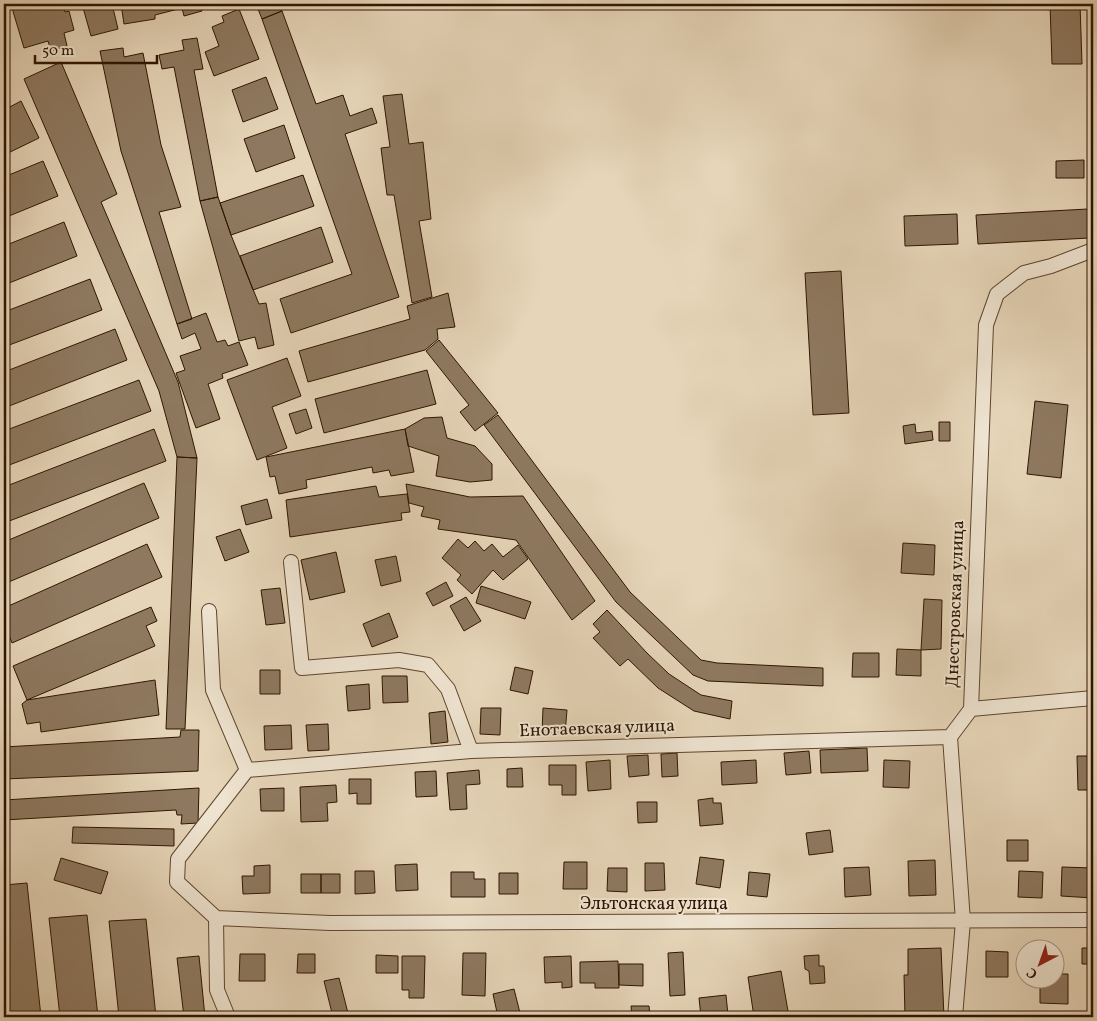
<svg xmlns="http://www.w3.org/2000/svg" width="1097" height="1021" font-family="Vollkorn,serif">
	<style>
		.building { fill: #8e7960; stroke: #2f1500 }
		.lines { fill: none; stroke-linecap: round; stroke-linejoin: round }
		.street-casing { stroke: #5d452e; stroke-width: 16 }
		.street { stroke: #efe4d1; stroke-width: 14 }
		.labels { text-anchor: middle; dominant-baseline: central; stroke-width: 4; stroke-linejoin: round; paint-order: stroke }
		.street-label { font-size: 18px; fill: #2f1500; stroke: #efe4d1 }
	</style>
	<rect width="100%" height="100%" fill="#e6d5b8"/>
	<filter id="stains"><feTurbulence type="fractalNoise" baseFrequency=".004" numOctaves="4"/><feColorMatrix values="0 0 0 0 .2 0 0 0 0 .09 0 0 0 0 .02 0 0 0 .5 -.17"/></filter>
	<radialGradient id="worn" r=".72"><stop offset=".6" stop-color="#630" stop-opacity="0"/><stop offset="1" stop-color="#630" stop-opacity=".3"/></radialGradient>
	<path class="building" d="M22 4H62L65 12 69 11 74 30 64 33 67 46 51 51 48 41 24 48 12 8 23 5Z
		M82 4H112L118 29 91 36Z
		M121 4H210L201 6 202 11 184 16 182 8 155 15V19L124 24Z
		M256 4H279L282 11 262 19Z
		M1050 4H1080L1082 64H1052Z
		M239 9 259 59 214 76 205 52 219 46 212 27 224 22 222 16Z
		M282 11 316 104 343 95 350 116 372 108 377 123 345 134 399 297 291 333 280 299 352 274 262 19Z
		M197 38 203 69 194 70 218 197 200 201 174 67 162 69 159 55 184 50 182 40Z
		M123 48 124 57 143 53 161 145 181 207 159 212 192 319 177 324 121 151 100 51Z
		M61 62 117 194 101 202 178 382 197 458 177 457 159 391 24 79Z
		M266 77 278 109 243 122 232 90Z
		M402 94 409 144 423 142 431 219 419 221 432 297 412 303 394 195H387L381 148 390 147 383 96Z
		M21 101 39 138 4 155V110Z
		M284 125 295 158 256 172 244 139Z
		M1084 160V178H1056V161Z
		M43 161 58 196 4 218V177Z
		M303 175 314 206 231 235 220 203Z
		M218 197 231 235 259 304 266 303 274 345 258 349 255 337 239 341 200 201Z
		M1088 209 1089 238 978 244 976 215Z
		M957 214 958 244 905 246 904 216Z
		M64 222 77 256 4 285V246Z
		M321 227 333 262 253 290 240 256Z
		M841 271 849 413 813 415 805 273Z
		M90 279 102 310 4 347V312Z
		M448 293 455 327 437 329 438 339 425 350 308 382 299 351 410 319 407 306Z
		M206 313 217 342 225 340 228 346 239 342 248 365 222 374 223 378 208 384 220 419 196 428 176 373 185 370 180 356 201 349 195 333 182 339 177 324Z
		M115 329 127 360 4 408V372Z
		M439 340 498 413 475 431 460 412 469 405 426 351Z
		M287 358 301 396 272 407 287 448 257 460 227 380Z
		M427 370 436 404 324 433 315 399Z
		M139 380 151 411 4 467V431Z
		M1035 401 1068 405 1061 478 1027 474Z
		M306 409 312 428 296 434 289 414Z
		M498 415 630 592 701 660 717 663 823 668V686L708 681 693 675 616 602 484 425Z
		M442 417 447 438 475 446 492 464V480L470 482 436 476 439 456 408 446 405 429 424 418Z
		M939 422H950V441H939Z
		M915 424 916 433 932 431 933 440 905 444 903 426Z
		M154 429 166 461 4 523V487Z
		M405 429 414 472 391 476 389 470 373 473 372 467 306 480 307 488 279 494 275 476 270 477 266 457Z
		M177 457 197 458 185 729H166Z
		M144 483 159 518 4 584V542Z
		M406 484 470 497 523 496 595 601 572 620 516 540 438 529 440 520 421 516 424 507 409 503Z
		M376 486 379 497 407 494 410 512 401 513 402 520 290 537 286 500Z
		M267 499 272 518 246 525 241 506Z
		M240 529 249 552 225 561 216 537Z
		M458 539 468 548 475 541 484 551 492 544 503 557 518 545 528 559 503 580 493 570 472 594 457 580 461 575 442 558Z
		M903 543 935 545 934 575 901 573Z
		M147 544 162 577 12 643 4 624V608Z
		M336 552 345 592 310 600 301 560Z
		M396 556 401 581 381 586 375 560Z
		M446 582 453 596 433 606 426 593Z
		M481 586 531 602 525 619 476 603Z
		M280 588 285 623 266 625 261 590Z
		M466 597 481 621 464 631 450 606Z
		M924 599 942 600 941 649 921 650Z
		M151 607 157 621 146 626 155 646 27 700 13 666Z
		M607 610 647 653 669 674 701 695 732 701 730 719 694 711 658 688 628 659 620 666 593 638 600 632 593 624Z
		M389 613 398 637 372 647 363 624Z
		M897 649 921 650V676L896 675Z
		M853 653H879V677H852Z
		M515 667 533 671 528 694 510 690Z
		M260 670H280V694H260Z
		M382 676H407L408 702 383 703Z
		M155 680 159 715 41 732 40 722 27 724 22 704 27 700Z
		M369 684 370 709 348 711 346 686Z
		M481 708H501L500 735 480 734Z
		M543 708 567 710 565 734 542 733Z
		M445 711 448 742 431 744 429 713Z
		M328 724 329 750 308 751 306 725Z
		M291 725 292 749 265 750 264 726Z
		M181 730H199L198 771 4 779V747L180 737Z
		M867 748 868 771 821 773 820 750Z
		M809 751 811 773 786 775 784 753Z
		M677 753 678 776 662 777 661 754Z
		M648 755 649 775 629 777 627 756Z
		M1077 756H1093V790H1078Z
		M610 760 611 789 588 791 586 762Z
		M756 760 757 783 722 785 721 762Z
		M884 760 910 761 909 788 883 787Z
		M549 765H576V795H562V785H549Z
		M522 768 523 787H507V769Z
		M479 770 480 784 466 785 467 809 450 810 447 773Z
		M436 771 437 796 416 797 415 772Z
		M349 779H371V804H357V793L349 794Z
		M336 785 337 802 327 803 328 821 301 822 300 787Z
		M199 788 198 823 181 824 182 815H177L176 810 4 820V800Z
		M284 788V811H261L260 789Z
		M713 798V803H721L723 824 700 826 698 800Z
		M637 802H657V822L638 823Z
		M73 827 174 829V846L72 843Z
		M830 830 833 852 809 855 806 833Z
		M1007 840H1028V861H1007Z
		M700 857 724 860 720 888 696 884Z
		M61 858 108 872 101 894 54 880Z
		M935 860 936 895 909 896 908 861Z
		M564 862H587V889H563Z
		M645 863H664L665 890 645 891Z
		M417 864 418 890 396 891 395 865Z
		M270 865V893L243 894 242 876H254V866Z
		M869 867 871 895 845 897 844 868Z
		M1062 867 1093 868V898L1061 896Z
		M608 868H627V892L607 891Z
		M355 871H374L375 893 355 894Z
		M1019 871 1043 872 1042 898 1018 897Z
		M451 872H474V879H485V897H451Z
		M749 872 770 874 767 897 747 895Z
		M499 873H518V894H499Z
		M301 874H321V893H301Z
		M321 874H340V893H321Z
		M27 883 41 1017H4V885Z
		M87 915 98 1017H60L49 918Z
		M146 919 156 1017H119L109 921Z
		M941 948 944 1017H905L904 975H908V949Z
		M1082 948H1093V964H1082Z
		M986 951 1008 952V977H986Z
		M683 952 685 995 670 996 668 953Z
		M463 953H486L485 996 462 995Z
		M240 954H265V981H239Z
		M298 954H315V973H297Z
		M376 955 398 956V973H376Z
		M819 955V966H824L825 983 810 984 809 971 805 969 804 956Z
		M199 956 205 1017H184L177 958Z
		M402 956H425L424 998H409V990H402Z
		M571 956 572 987 562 988V982L545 983 544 957Z
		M618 961 619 988H595V983H580V962Z
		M619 964H643V986L619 985Z
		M781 971 788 1011 789 1014 768 1017H754L748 977Z
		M1054 974H1068V1004L1040 1003V978H1054Z
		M339 978 349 1017H333L324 981Z
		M514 989 521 1017H498L493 994Z
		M726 995 728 1015 701 1017 699 998Z
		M631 1006H649L650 1016H670V1017H632Z
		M831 1013H851V1017H831Z"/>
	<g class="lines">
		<defs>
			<path id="street" d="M291 562 302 668 399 660 428 665 448 689 471 751
				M209 611 213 690 247 770
				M971 709 1093 698
				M247 770 471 751 950 737
				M216 918 330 923 1093 920
				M228 1017 217 990 216 918 177 882 178 859 247 770
				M955 1017 963 921 950 737 971 709 986 325 997 294 1024 273 1051 266 1093 250"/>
		</defs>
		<use href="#street" class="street-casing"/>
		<use href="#street" class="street"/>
	</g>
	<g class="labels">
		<g class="street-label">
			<text transform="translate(956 604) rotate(-88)">Днестровская улица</text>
			<text transform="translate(597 729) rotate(-2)">Енотаевская улица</text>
			<text x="654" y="904">Эльтонская улица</text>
		</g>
	</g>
	<rect width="1097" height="1021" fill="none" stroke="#e6d5b8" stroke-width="20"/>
	<rect x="5" y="5" width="1087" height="1011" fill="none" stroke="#2f1500" stroke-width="2.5"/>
	<rect x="10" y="10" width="1077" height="1001" fill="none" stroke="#2f1500"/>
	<g transform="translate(1040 964) rotate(221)"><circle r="24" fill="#efe4d1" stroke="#a2917d"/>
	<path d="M0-4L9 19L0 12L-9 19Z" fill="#8f2418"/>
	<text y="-8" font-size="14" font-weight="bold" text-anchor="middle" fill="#2f1500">С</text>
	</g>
	<path d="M35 55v8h122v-8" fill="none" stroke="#2f1500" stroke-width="2.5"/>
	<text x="42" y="55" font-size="15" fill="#2f1500" stroke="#efe4d1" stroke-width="4" paint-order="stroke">50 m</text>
	<rect width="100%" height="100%" filter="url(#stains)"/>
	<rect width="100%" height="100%" fill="url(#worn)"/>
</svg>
